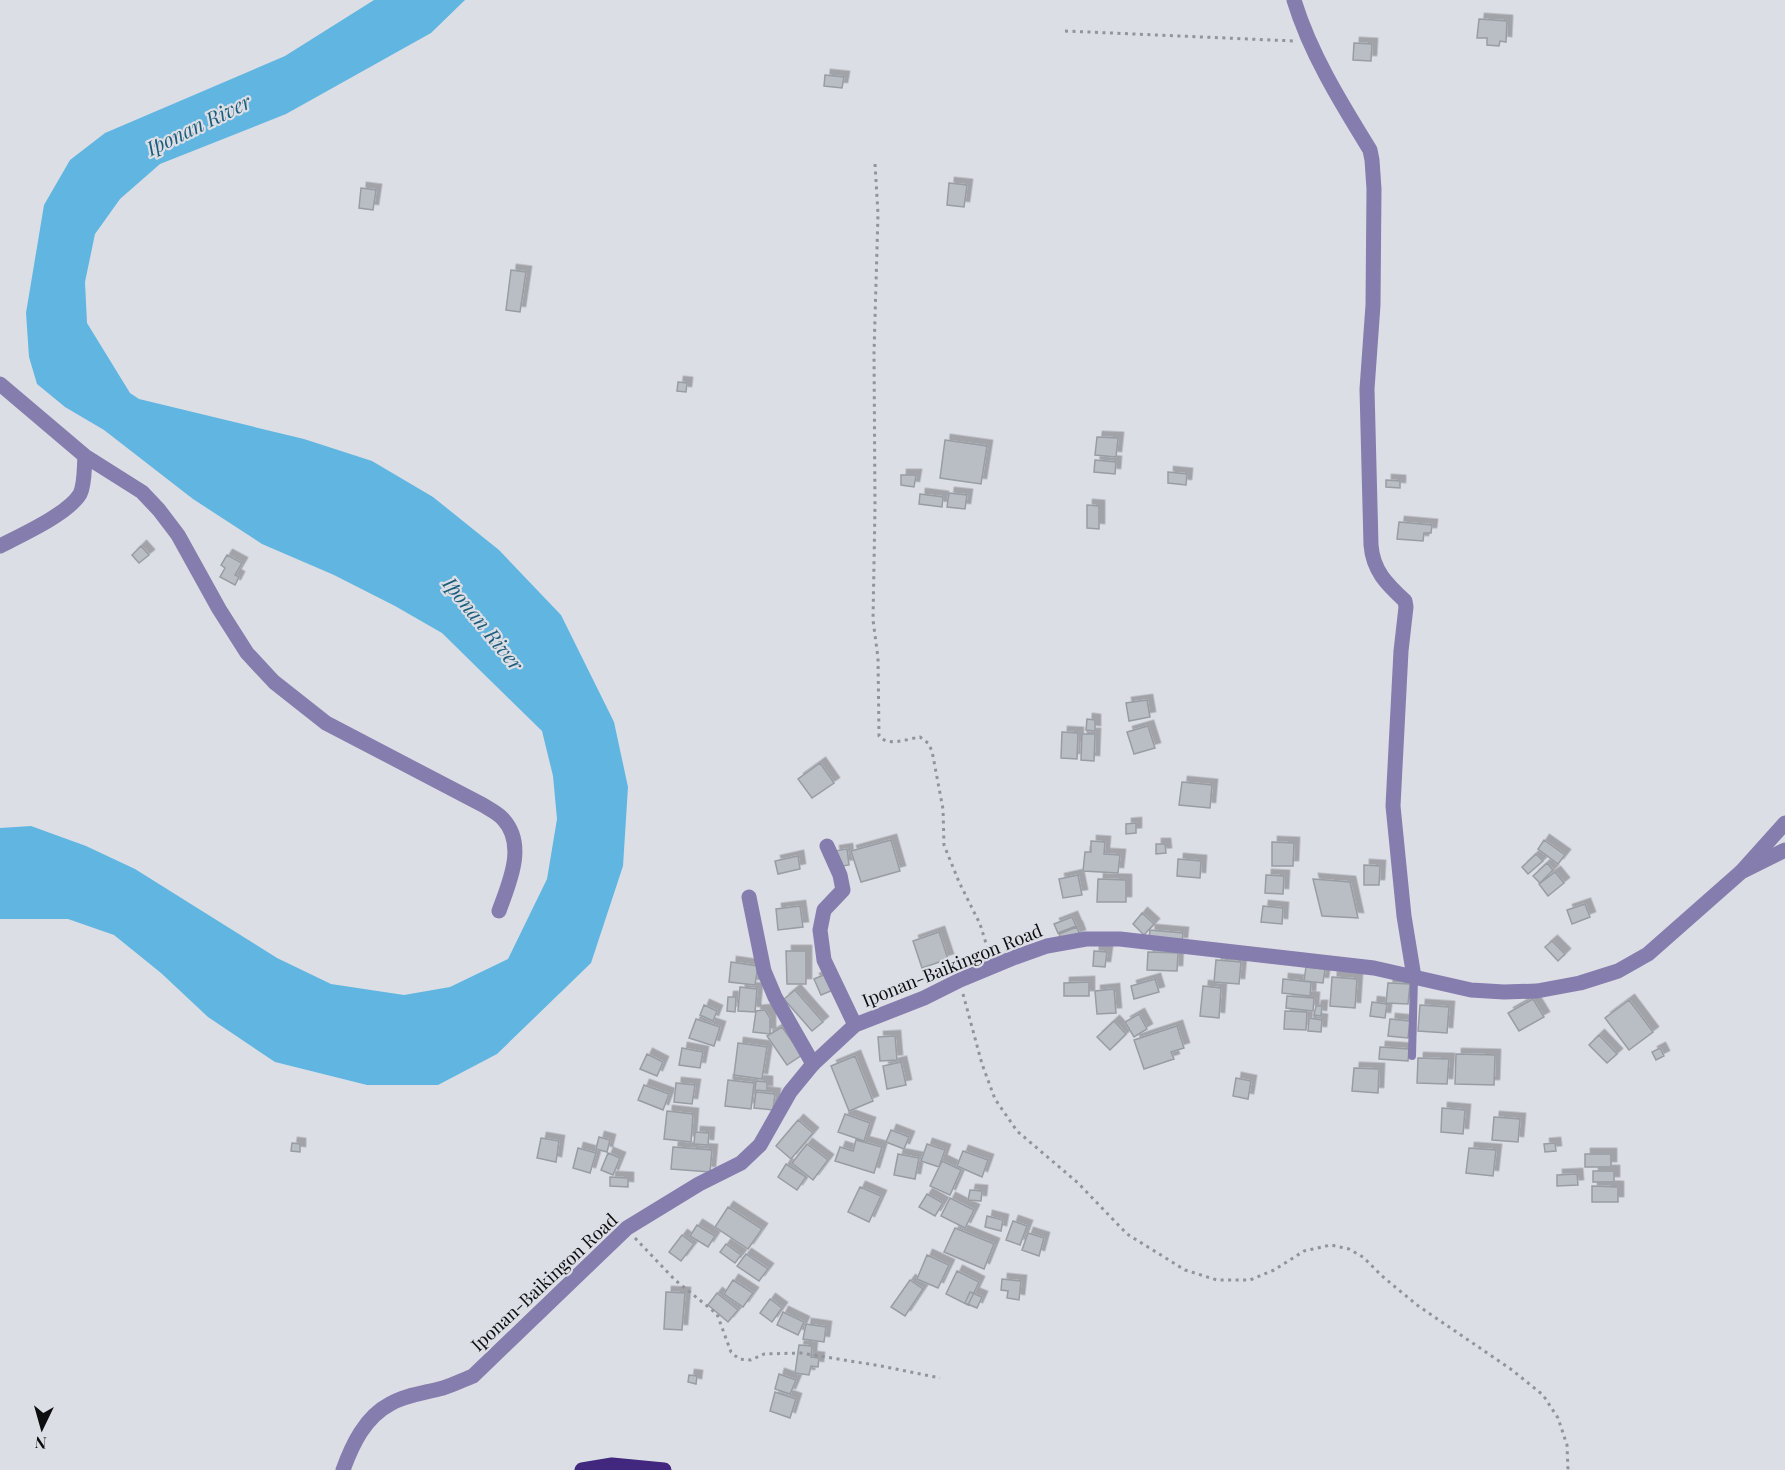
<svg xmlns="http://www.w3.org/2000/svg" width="1785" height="1470" font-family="'Playfair Display',serif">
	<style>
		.water { fill: #60b6e0 }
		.building { fill: #b9bec4; stroke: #989da3; stroke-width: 1.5; filter: url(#shadow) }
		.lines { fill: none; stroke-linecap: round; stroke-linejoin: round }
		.path { stroke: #93949a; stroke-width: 3; stroke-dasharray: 3 4.5; stroke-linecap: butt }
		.service { stroke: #847dad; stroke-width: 8 }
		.minor { stroke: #847dad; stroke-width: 15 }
		.tertiary { stroke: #847dad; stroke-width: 15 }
		.primary { stroke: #41277d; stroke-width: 15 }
		.labels { text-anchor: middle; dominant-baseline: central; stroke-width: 4.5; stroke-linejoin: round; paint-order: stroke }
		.street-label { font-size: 18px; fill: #0c0d0f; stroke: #dcdee6 }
		.water-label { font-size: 20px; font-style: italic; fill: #1b5d7a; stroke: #dcdee6 }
	</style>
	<defs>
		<filter id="shadow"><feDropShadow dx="5.5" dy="-5.5" stdDeviation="0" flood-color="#0004"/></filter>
	</defs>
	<rect width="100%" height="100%" fill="#dcdee6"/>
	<path class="water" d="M374 0H465L431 33 286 114 160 164 120 199 95 234 85 282 87 323 130 393 139 399 304 439 372 461 433 497 499 550 561 615 614 722 628 787 623 866 591 963 497 1054 438 1085H367L275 1062 208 1017 161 973 114 935 68 919H0V828L31 826 86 846 135 869 277 958 331 984 404 995 450 987 508 959 547 879 557 819 553 776 542 731 442 633 395 606 334 575 262 544 193 499 104 430 65 407 37 384 29 357 26 313 44 205 70 160 105 133 285 56Z"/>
	<path class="building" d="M1479 19 1507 21 1506 42 1500 41 1499 46 1487 45V38H1477Z
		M1354 43 1372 44 1371 61 1353 60Z
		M825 75 844 77 842 88 824 86Z
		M949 183 967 185 964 207 947 205Z
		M361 188 376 190 373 210 359 208Z
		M511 270 526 272 520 312 506 310Z
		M678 382 687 383 686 392 677 391Z
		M1097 437 1118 438 1116 457 1095 455Z
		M945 440 987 446 981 484 940 478Z
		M1095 460 1116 462 1115 474 1094 472Z
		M1168 472 1187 474 1186 485 1168 483Z
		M901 475H916L914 487 901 485Z
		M1386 480 1400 481V488L1386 487Z
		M949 493 967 495 965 509 947 507Z
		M920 494 943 497 942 507 919 504Z
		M1087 505 1099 506V529L1087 528Z
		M1399 522 1432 525 1431 533H1424L1423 541 1397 539Z
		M141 546 149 555 139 563 132 555Z
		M227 555 242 563 235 575 239 577 235 585 220 577 225 568 221 565Z
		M1147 700 1150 717 1129 721 1126 703Z
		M1087 719 1095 720V731L1086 730Z
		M1148 726 1155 748 1134 754 1127 732Z
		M1062 732 1078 733 1077 759 1061 758Z
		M1082 734H1095L1094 761 1081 760Z
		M820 763 834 783 812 798 798 779Z
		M1182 782 1212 785 1210 808 1179 805Z
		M1136 823V833L1126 834V824Z
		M891 840 900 871 861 882 851 851Z
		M1544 840 1565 855 1558 864 1538 849Z
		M1091 841 1105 842 1104 854 1120 855 1118 873 1083 871 1085 852H1091Z
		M1272 842 1294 843 1293 866H1272Z
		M1156 844H1165L1166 853 1156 854Z
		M847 849 849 865 837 867 834 851Z
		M1536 854 1543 861 1528 874 1522 867Z
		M798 856 800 869 778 874 775 861Z
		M1178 859 1201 861 1200 878 1177 876Z
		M1547 863 1553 870 1540 883 1533 876Z
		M1364 865 1380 866 1379 885H1364Z
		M1555 872 1564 883 1548 896 1539 884Z
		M1078 875 1082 895 1063 898 1059 879Z
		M1266 875 1284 876 1283 894 1265 893Z
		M1098 879 1126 880V902H1097Z
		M1313 879 1350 882 1358 918 1322 916Z
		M1585 904 1590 917 1572 924 1567 910Z
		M800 906 803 927 778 930 776 909Z
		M1263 906 1283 908 1282 924 1261 922Z
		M1142 913 1154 924 1144 935 1133 924Z
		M1072 917 1076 926 1058 933 1054 924Z
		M1077 927 1080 935 1063 942 1059 934Z
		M1150 930 1183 933 1182 943 1149 940Z
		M939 932 948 959 922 968 913 941Z
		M1552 941 1565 954 1558 961 1545 947Z
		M786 951H806V984H787Z
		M1094 951 1107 952 1105 967 1093 966Z
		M1148 952 1178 953 1177 971 1147 970Z
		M1216 960 1241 962 1239 984 1214 982Z
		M731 962 758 966 755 985 729 982Z
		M1306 967 1325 969 1323 983 1304 981Z
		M826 974 833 990 821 995 814 979Z
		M1332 977 1357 979 1355 1008 1330 1006Z
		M1155 979 1159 992 1134 999 1131 986Z
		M1283 979 1311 982 1310 996 1282 993Z
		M1089 982V996H1064V983Z
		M1388 983 1410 984 1408 1004 1386 1003Z
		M1203 986 1221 988 1219 1018 1200 1016Z
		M740 987 757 989 755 1012 738 1011Z
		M1114 989 1116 1013 1097 1014 1095 991Z
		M795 990 823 1022 812 1031 784 999Z
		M1287 996 1314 998 1313 1011 1286 1008Z
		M728 997H736L735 1012 727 1011Z
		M1533 999 1544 1017 1519 1031 1508 1013Z
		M1629 1000 1653 1032 1629 1050 1605 1018Z
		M1372 1002 1387 1004 1385 1018 1370 1016Z
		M704 1005 717 1011 713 1021 700 1015Z
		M1420 1005 1449 1007 1447 1033 1418 1031Z
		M1316 1006H1322L1321 1016 1314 1015Z
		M765 1010 770 1018V1034L753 1032 756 1011Z
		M1285 1011 1307 1012 1306 1030 1284 1029Z
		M1139 1014 1147 1029 1134 1037 1125 1022Z
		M1309 1018 1322 1020 1321 1032 1308 1031Z
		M696 1019 720 1027 714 1046 689 1038Z
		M1390 1019 1410 1021 1408 1038 1388 1036Z
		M1114 1021 1126 1034 1110 1050 1097 1037Z
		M1177 1026 1184 1048 1171 1052 1174 1059 1144 1069 1134 1040Z
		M782 1027 802 1055 787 1065 767 1036Z
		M1599 1035 1617 1054 1607 1063 1589 1045Z
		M895 1036 897 1060 880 1061 878 1037Z
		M738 1043 767 1047 762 1079 734 1075Z
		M1380 1047 1409 1049 1408 1061 1379 1059Z
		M682 1048 703 1052 700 1068 679 1065Z
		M1660 1048 1664 1056 1656 1060 1652 1052Z
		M647 1054 663 1062 657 1076 640 1069Z
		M1456 1054 1495 1055 1494 1085 1455 1084Z
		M855 1056 873 1101 849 1111 831 1066Z
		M1418 1058 1449 1059 1447 1084 1417 1083Z
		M901 1062 906 1085 887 1089 883 1066Z
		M1354 1068 1379 1069 1378 1093 1352 1091Z
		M1236 1078 1251 1081 1248 1099 1233 1096Z
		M728 1080 754 1083 751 1109 725 1106Z
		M756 1081 767 1082V1091L755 1090Z
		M676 1083 695 1085 692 1104 674 1102Z
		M644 1085 669 1094 663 1110 638 1100Z
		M756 1092 775 1094 773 1110 754 1108Z
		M1442 1108 1465 1110 1463 1134 1441 1132Z
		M667 1111 693 1114 691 1142 664 1139Z
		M845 1114 870 1123 864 1141 838 1132Z
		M1494 1117 1520 1119 1518 1142 1492 1140Z
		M798 1120 813 1133 791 1159 776 1146Z
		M891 1130 909 1137 904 1149 886 1142Z
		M695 1132 709 1133 708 1145 694 1144Z
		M599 1137 610 1140 607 1152 596 1149Z
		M541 1138 559 1141 556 1162 537 1158Z
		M856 1140 882 1147 874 1173 835 1161 840 1147 853 1151Z
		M292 1143 300 1144V1152L291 1151Z
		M1555 1143 1556 1151 1545 1152 1544 1144Z
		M807 1144 828 1160 813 1180 792 1163Z
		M927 1144 945 1150 939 1167 921 1161Z
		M673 1147 712 1150 710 1172 671 1169Z
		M578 1148 596 1153 590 1173 573 1168Z
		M1469 1148 1496 1150 1493 1176 1466 1173Z
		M963 1151 988 1160 982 1177 957 1166Z
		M608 1153 620 1158 613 1175 601 1170Z
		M898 1154 919 1158 915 1179 894 1175Z
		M1585 1154H1611V1167H1585Z
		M942 1161 961 1170 950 1195 930 1186Z
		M786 1164 806 1177 797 1190 778 1177Z
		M1593 1171H1614V1182H1593Z
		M1577 1174 1578 1185 1557 1186V1175Z
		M610 1177 628 1178V1187L610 1186Z
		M1592 1186 1618 1187V1202H1592Z
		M860 1187 881 1196 869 1222 848 1212Z
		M970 1190 982 1191 981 1201 968 1200Z
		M927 1194 943 1203 935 1216 919 1207Z
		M950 1198 974 1210 965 1228 941 1216Z
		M728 1207 762 1229 748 1249 715 1227Z
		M987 1216 1003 1220 1001 1231 985 1227Z
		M1013 1221 1027 1226 1020 1245 1006 1240Z
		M697 1225 715 1236 708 1247 690 1236Z
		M955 1228 994 1244 984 1269 944 1252Z
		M1028 1233 1044 1238 1039 1256 1022 1250Z
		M682 1235 694 1244 681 1261 669 1252Z
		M726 1244 741 1255 735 1263 720 1252Z
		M746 1254 768 1269 759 1281 737 1266Z
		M927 1255 949 1265 938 1288 917 1279Z
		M957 1271 979 1282 968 1305 946 1294Z
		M1002 1279 1021 1281 1019 1300 1007 1298 1008 1291 1001 1290Z
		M733 1280 753 1293 743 1307 724 1294Z
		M910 1280 923 1289 905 1316 891 1307Z
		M666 1292 685 1293 682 1330 664 1329Z
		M970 1292 982 1297 977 1308 965 1303Z
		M717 1293 738 1310 728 1322 708 1305Z
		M770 1299 782 1308 772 1322 760 1313Z
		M783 1312 804 1322 798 1335 777 1325Z
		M806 1324 826 1327 824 1342 803 1339Z
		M799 1345 812 1346 811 1357 819 1358 818 1367 811 1366 809 1375 795 1373Z
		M779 1374 796 1380 790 1394 775 1389Z
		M689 1375 697 1376 696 1384 688 1382Z
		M775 1392 796 1399 790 1418 770 1411Z"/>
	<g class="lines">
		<path class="path" d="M1065 31 1294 41
			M875 164 878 214 874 353 875 507 873 620 878 658 879 736C888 747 907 739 920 737L928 743 932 751 943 809 944 845 959 882 980 924 989 953
			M963 994 982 1064 995 1099 1017 1131 1078 1183 1127 1234 1185 1270 1217 1280H1250L1274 1270 1304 1251 1331 1245 1349 1249 1363 1257 1382 1276 1417 1305 1512 1370 1543 1395 1558 1418 1567 1445 1568 1470
			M635 1238 675 1280 717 1314 731 1352 739 1359 751 1360 764 1354 801 1353 881 1366 940 1378"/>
		<path class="service" d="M1412 1056 1414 977"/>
		<path class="minor" d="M1294 0C1310 53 1341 103 1370 150L1372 160 1374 189 1373 305 1367 389 1371 545C1373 571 1387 584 1405 601L1406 607 1401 651 1393 806 1404 916 1414 977
			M0 384 85 456 142 492 159 510 178 535 219 609 247 653 274 682 326 723 483 805C489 809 498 813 503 819 527 845 509 883 499 911
			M0 546C21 535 68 514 80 494 85 484 84 468 85 456
			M827 846 840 875 843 890 824 910 820 930 824 960 855 1025
			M1741 872 1785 823
			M749 897 764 971 775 997 813 1064"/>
		<path class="tertiary" d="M343 1470C352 1445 365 1417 390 1404 405 1395 425 1393 443 1388 453 1385 463 1380 473 1376L627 1228 699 1184 741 1163 760 1145 790 1092 813 1064 855 1025 924 998 960 980 1013 958 1047 946 1086 939H1120L1374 968 1471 990 1504 992 1537 991 1580 983 1618 971 1648 954 1741 872 1785 850"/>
		<path class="primary" d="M582 1470 612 1465 664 1470"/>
	</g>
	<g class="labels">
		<g class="street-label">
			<text transform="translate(952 965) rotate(-22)">Iponan-Baikingon Road</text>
			<text transform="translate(544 1282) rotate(-43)">Iponan-Baikingon Road</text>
		</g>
		<g class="water-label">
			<text transform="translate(198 124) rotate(-26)">Iponan River</text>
			<text transform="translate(484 623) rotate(51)">Iponan River</text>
		</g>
	</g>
	<g transform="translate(42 1428) rotate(185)" stroke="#dcdee6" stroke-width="4.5" paint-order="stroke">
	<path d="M0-4.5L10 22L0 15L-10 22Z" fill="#0c0d0f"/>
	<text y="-9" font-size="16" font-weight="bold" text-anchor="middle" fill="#0c0d0f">N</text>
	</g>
</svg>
